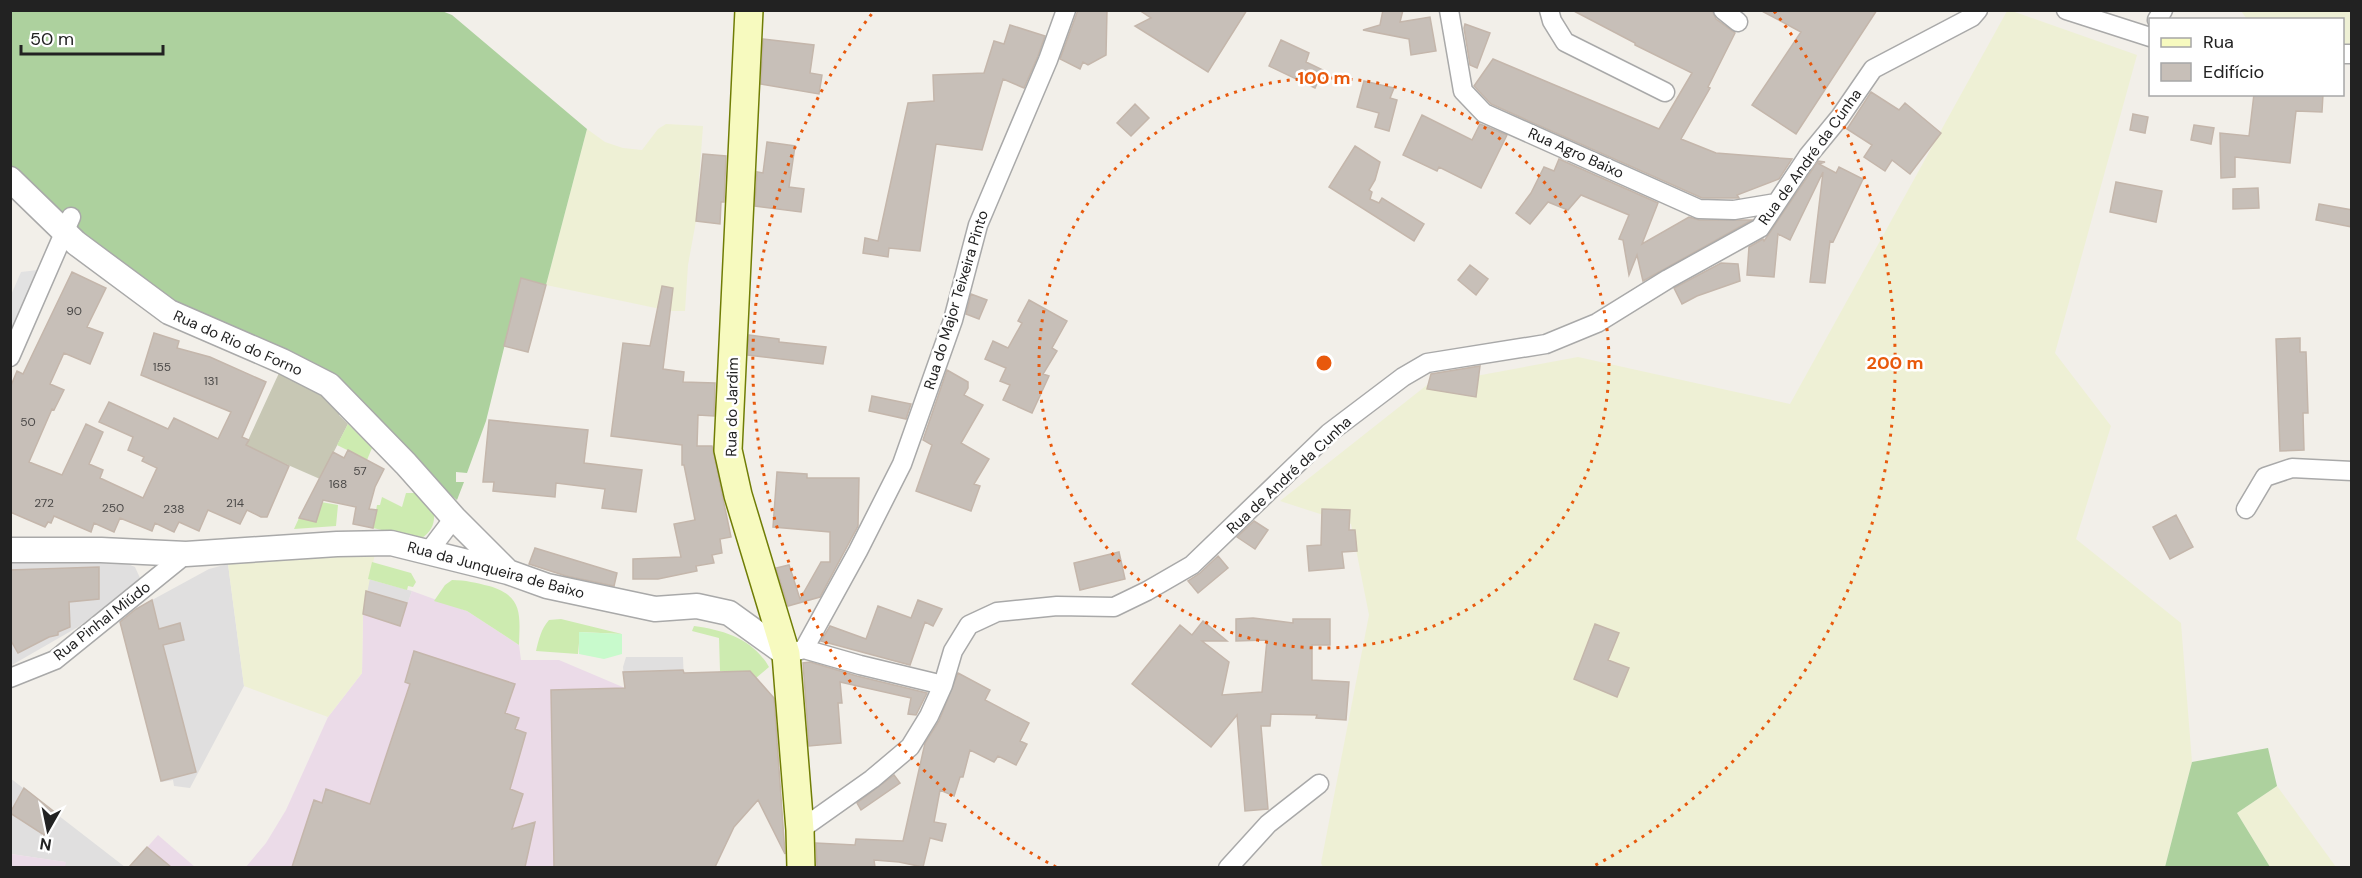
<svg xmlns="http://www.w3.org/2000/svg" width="2362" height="878" font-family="'DM Sans',sans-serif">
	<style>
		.residential { fill: #e0dfdf }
		.industrial { fill: #ebdbe8 }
		.construction { fill: #c7c7b4 }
		.farmland { fill: #eef0d5 }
		.grass { fill: #cdebb0 }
		.forest { fill: #add19e }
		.park { fill: #c8facc }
		.parking { fill: #e2e2e2 }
		.building { fill: #c7bfb8; stroke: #c4b6ab; stroke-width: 1.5 }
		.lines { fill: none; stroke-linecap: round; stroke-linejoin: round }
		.minor-casing { stroke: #a9a9a9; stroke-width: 21 }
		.tertiary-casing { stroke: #a9a9a9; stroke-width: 27 }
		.secondary-casing { stroke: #707d05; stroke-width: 30 }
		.minor { stroke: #fff; stroke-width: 18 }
		.tertiary { stroke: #fff; stroke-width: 24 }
		.secondary { stroke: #f7fabf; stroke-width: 27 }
		.ring { fill: none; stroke: #e8590c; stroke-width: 3; stroke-dasharray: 3 6 }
		.labels { text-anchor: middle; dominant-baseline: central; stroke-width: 5; stroke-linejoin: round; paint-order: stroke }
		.number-label { font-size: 12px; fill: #4b4948 }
		.street-label { font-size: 15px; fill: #222; stroke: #fff }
		.centre { fill: #e8590c; stroke: #fff; stroke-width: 3 }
		.ring-label { font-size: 18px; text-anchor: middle; font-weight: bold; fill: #e8590c; stroke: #fff; stroke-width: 5; stroke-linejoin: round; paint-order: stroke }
	</style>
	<rect width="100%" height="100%" fill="#f2efe9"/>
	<path class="residential" d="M98 561 126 563 135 567 140 578 138 583 78 627 12 665 14 672 11 673V562Z
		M228 564 244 686 190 788 174 786 173 780 162 782 119 618 209 569Z
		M368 579 412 591 400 626 363 614Z
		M626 657H683L684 684 625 688 623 667Z
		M10 778 125 867H65V862L11 854Z"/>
	<path class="industrial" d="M412 591 467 611 519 645 521 660H559L625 688 628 748 630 867 245 868 266 843 286 810 328 717 362 673 363 614 399 626Z
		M158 835 195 867 129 868Z
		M11 854 66 862 65 867H11Z"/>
	<path class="construction" d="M279 373 318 391 342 412 339 415 348 424 320 479 272 458 244 449Z"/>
	<path class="farmland" d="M2007 11H2012L2137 55 2055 353 2111 426 2076 539 2181 623 2192 762 2165 867H1323L1321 863 1369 615 1351 524 1280 501 1427 385 1578 357 1790 404Z
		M2241 11H2351V52L2343 53 2342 20 2247 19Z
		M666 124 703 126 696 221 688 265 685 311H670L546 285 587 129 605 142 623 148 642 150 658 129Z
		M305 553H375L363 614 362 673 328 717 244 686 228 564Z
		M2277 786 2336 867H2270L2237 813Z"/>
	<path class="grass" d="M348 424 372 448 367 460 337 445Z
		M406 493H416L434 511C435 524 432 531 421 539L373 528 377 505H380L382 497 402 507Z
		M321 502 338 505 336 526 294 529 299 518 316 522Z
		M372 562 411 573 416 582 413 587 408 586 407 590 368 579Z
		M452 580C465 580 477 583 489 586 523 596 520 614 519 645L467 611 434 601 445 585Z
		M561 619 622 634 580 632 578 654 536 651C539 639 541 629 549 620Z
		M694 626C724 630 753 639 769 667L756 678 750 671H720L719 638 692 631Z"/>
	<path class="forest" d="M10 11H442L452 15 587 129 546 285 521 279 486 421 467 473 456 472V482H464L457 500 406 459 355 394 323 368 157 296 77 228 76 220 60 216 11 171Z
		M2268 748 2277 786 2237 813 2270 867H2165L2192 762Z"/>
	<path class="park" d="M579 632 622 634V654L604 659 579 654Z"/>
	<path class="parking" d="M38 270 11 332V295L21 272Z"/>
	<path class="building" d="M1078 10H1107L1106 55 1088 65 1083 62 1080 69 1060 59Z
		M1139 10H1247L1208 72 1135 26 1151 18Z
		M1383 10H1403L1400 22 1430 17 1436 51 1411 55 1409 39 1363 30 1380 25Z
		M1572 10H1712L1716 19 1735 33 1708 87 1710 88 1681 139 1716 153 1792 159 1779 179 1737 195 1739 198H1702L1491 104 1474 86 1493 59 1659 129 1692 73 1635 45V43Z
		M1760 10H1877L1796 134 1752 105 1801 32Z
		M1465 24 1490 33 1477 68 1470 65 1464 28Z
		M1010 25 1045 36 1038 56 1024 88 1003 79 982 150 936 144 920 251 889 248 888 257 863 253 865 238 878 241 908 103 934 101 933 75 984 73 994 41 1004 44Z
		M763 39 814 45 810 73 822 75 819 94 761 84Z
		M1281 40 1309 53 1306 62 1323 70 1315 88 1269 66Z
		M1364 81 1394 88 1390 98 1397 100 1389 131 1375 127 1379 113 1357 107Z
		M1871 92 1899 110 1905 103 1941 133 1910 174 1892 160 1885 171 1864 157 1872 145 1847 129Z
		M2254 94H2323L2322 112 2296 111 2290 163 2235 157V177L2221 178 2220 133 2249 136Z
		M1135 104 1149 118 1131 136 1117 123Z
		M2133 114 2148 117 2145 133 2130 130Z
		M1422 115 1472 140 1480 124 1507 135 1481 188 1439 167 1437 171 1403 155Z
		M2194 125 2214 128 2211 144 2191 140Z
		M767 142 795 146 789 187 804 189 801 212 755 206 757 172 763 173Z
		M1355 146 1380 162 1375 180 1369 190 1372 192 1370 199 1379 203 1382 198 1424 224 1414 241 1329 187Z
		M703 154 726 156 724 202H721L720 224 696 221Z
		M1559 159 1658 203 1642 244 1689 217 1699 220H1752L1643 281 1637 255 1629 275 1623 240 1619 239 1629 215 1581 195 1568 210 1548 202 1530 224 1516 213 1531 193 1544 167 1554 171Z
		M1818 161 1825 162 1819 164 1836 173 1839 167 1863 179 1833 242 1830 241 1825 283 1810 282 1823 172 1790 240 1778 234 1774 277 1747 275 1749 247 1763 239 1764 241Z
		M2116 182 2162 191 2156 222 2110 212Z
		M2258 188 2259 208 2233 209V189Z
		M2319 204 2352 210V227L2316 220Z
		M1721 263 1738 264 1740 281 1697 296 1682 304 1674 288Z
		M1470 265 1488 279 1476 295 1458 280Z
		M72 272 106 288 87 327 103 333 90 364 64 353 50 384 64 390 54 410 52 409 29 462 62 475 86 424 103 432 89 464 103 470 100 478 143 498 157 468 142 461 144 457 128 450 133 437 99 422 109 402 168 429 174 418 218 439 231 412 141 375 154 333 179 341 177 348 210 357 266 382 242 437 249 440 246 445 289 466 267 517H261L247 510 240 524 208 510 199 531 179 522 174 532 155 523 152 531 120 518 114 532 94 523 91 532 54 516 51 523 48 522 45 527 10 512V388L17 371 23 374Z
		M521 278 546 285 528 352 504 346Z
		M662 286 673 288 663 369 684 372 683 382 715 383 714 416 698 415 697 446H712L731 537 720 539 722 553 712 555 714 563 696 566 697 571 658 579H633V559L681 557 674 524 695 520 684 465H682V445L611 436 623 343 650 346Z
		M971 294 987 300 979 319 966 314Z
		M1029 300 1067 321 1052 348 1057 351 1043 374 1049 376 1032 413 1003 400 1010 385 1000 381 1006 368 985 359 993 341 1008 348 1022 323 1018 321Z
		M749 335 779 339V342L826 347 823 364 748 355Z
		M2300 338V352H2306L2308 413H2303L2304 450 2280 451 2276 339Z
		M1480 366 1476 397 1427 389 1431 374Z
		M947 370 968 382V388L964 395 983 405 961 443 989 459 974 484 980 486 971 511 916 491 932 445 923 440Z
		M872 396 911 404 906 419 869 411Z
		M489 420 588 430 584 463 642 470 636 512 602 508 605 489 556 483 555 497 493 491 494 482H483Z
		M348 450 384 469 375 487 369 509 377 510 373 528 353 524 356 507 323 500 316 522 299 518 333 452 344 458Z
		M777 472 807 474V478H859L858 526 820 597 788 606 776 568 789 565 800 599 821 562H830V532L773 527Z
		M1322 509 1350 510 1349 530H1355L1357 551 1342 552 1344 568 1309 571 1307 546 1321 545Z
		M2176 515 2193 547 2170 559 2153 527Z
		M1254 521 1268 530 1255 549 1237 537Z
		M535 548 617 573 614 586 566 576 529 564Z
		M1119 552 1125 579 1080 590 1074 563Z
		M1218 556 1228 568 1198 593 1188 581 1200 573Z
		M99 567V599L69 602 70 627 58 632V635L49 637 18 653 10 639V570Z
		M366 591 407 603 400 626 363 614Z
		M152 600 159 629 180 623 184 640 163 645 196 772 161 781 120 622 136 609Z
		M918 600 942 609 933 626 925 622 910 665 821 641 830 626 866 639 878 606 911 618Z
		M1253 618 1293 623V619H1330V645H1312V680L1349 682 1346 720 1316 718 1317 715 1271 714 1270 726H1261L1268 809 1245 811 1237 715 1211 747 1132 684 1180 625 1192 635 1203 621 1227 641H1202L1229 662 1222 695 1262 692 1267 640 1236 641V619Z
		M1595 624 1619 633 1608 660 1629 668 1617 697 1574 679Z
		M414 651 515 684 505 713 519 718 515 729 526 733 510 789 523 794 512 829 535 822 525 867H292L314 800 322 803 326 789 370 804 410 684 405 682Z
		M810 662 857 676 927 693 916 715 908 714 911 698 840 682 842 703H838L841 743 809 746 803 663Z
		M683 670 684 673 750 671 774 698 785 854 758 800 734 827 715 867H554L551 690 625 688 623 672Z
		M958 673 990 690 985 700 1029 723 1020 741 1027 744 1016 765 998 756 994 762 970 750 963 777H960L954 796 940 790 934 822 946 824 942 841 930 838 923 867 899 862 874 860 875 867H817L816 843 855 845 856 839 903 841 925 743 939 721Z
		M894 775 900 783 861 810 857 803Z
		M24 788 57 814 44 835 10 813Z
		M147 847 171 867H129Z"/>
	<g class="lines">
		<defs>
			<path id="minor" d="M1449 10 1463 91 1484 113 1699 209 1734 210 1776 203
				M1549 10 1552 21 1565 42 1665 92
				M1723 10 1738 22
				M2066 10 2150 37
				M2157 20 2163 10
				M2342 54H2352
				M10 357 71 217
				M2246 509 2265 477 2292 468 2352 471
				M429 551 454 518
				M804 649 858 551 902 464 953 320 978 225 1048 60 1066 10
				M794 652 804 649 860 665 943 685
				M10 678 55 660 186 554
				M800 830 872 779 910 747 929 716 943 685 953 651 969 625 997 612 1057 606 1114 607 1147 591 1192 565 1329 433 1403 377 1427 363 1546 344 1597 323 1668 279 1760 228 1808 156 1840 117 1873 69 1972 17 1978 10
				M1228 868 1268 824 1319 784"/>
			<path id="tertiary" d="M10 179 76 243 169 312 282 361 329 385 406 464 454 518 506 570
				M10 550H101L186 554 337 544 391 543 508 572 547 586 655 609 697 606 729 613 786 654"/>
			<path id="secondary" d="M749 10 728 450 738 495 786 654 800 830 801 868"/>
		</defs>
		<use href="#minor" class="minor-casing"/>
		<use href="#tertiary" class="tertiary-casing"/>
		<use href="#secondary" class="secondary-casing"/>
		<use href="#minor" class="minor"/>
		<use href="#tertiary" class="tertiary"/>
		<use href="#secondary" class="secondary"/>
	</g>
	<g class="ring">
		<circle cx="1324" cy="363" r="285"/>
		<path d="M1056 867A571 571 0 0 1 874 11M1774 11A571 571 0 0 1 1592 867"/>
	</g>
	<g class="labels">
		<g class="number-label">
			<text x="74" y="311">90</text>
			<text x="162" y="367">155</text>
			<text x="211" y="381">131</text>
			<text x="28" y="422">50</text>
			<text x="360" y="471">57</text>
			<text x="338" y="484">168</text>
			<text x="44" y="503">272</text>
			<text x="235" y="503">214</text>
			<text x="113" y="508">250</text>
			<text x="174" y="509">238</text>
		</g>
		<g class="street-label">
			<text transform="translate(1576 153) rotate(24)">Rua Agro Baixo</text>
			<text transform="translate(1810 157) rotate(-54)">Rua de André da Cunha</text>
			<text transform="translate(956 300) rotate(-73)">Rua do Major Teixeira Pinto</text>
			<text transform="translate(238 343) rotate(24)">Rua do Rio do Forno</text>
			<text transform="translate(732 407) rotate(-89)">Rua do Jardim</text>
			<text transform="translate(1289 475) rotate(-43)">Rua de André da Cunha</text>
			<text transform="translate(496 570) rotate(15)">Rua da Junqueira de Baixo</text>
			<text transform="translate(102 621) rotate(-38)">Rua Pinhal Miúdo</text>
		</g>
	</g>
	<circle cx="1324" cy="363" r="9" class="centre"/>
	<g class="ring-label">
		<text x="1324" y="84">100 m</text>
		<text x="1895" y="369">200 m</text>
	</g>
	<rect width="2362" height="878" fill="none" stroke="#222222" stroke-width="24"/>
	<rect x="2149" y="18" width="195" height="78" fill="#ffffff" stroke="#a7a7a7" stroke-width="1.5"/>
	<rect x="2161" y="38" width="30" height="9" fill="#f7fabf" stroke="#a7a7a7" stroke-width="1.5"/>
	<text x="2203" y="48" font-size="18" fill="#222222">Rua</text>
	<rect x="2161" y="63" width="30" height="18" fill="#c7bfb8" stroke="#a7a7a7" stroke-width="1.5"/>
	<text x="2203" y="78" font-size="18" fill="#222222">Edifício</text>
	<g transform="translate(48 830) rotate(189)" stroke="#ffffff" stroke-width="4.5" paint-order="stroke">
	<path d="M0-4.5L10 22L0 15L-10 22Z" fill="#222222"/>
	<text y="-9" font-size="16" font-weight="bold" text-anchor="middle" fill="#222222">N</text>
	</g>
	<path d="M21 45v9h142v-9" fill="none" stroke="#222222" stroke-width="3"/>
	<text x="30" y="45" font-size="18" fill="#222222" stroke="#ffffff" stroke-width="4.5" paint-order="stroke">50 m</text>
</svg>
